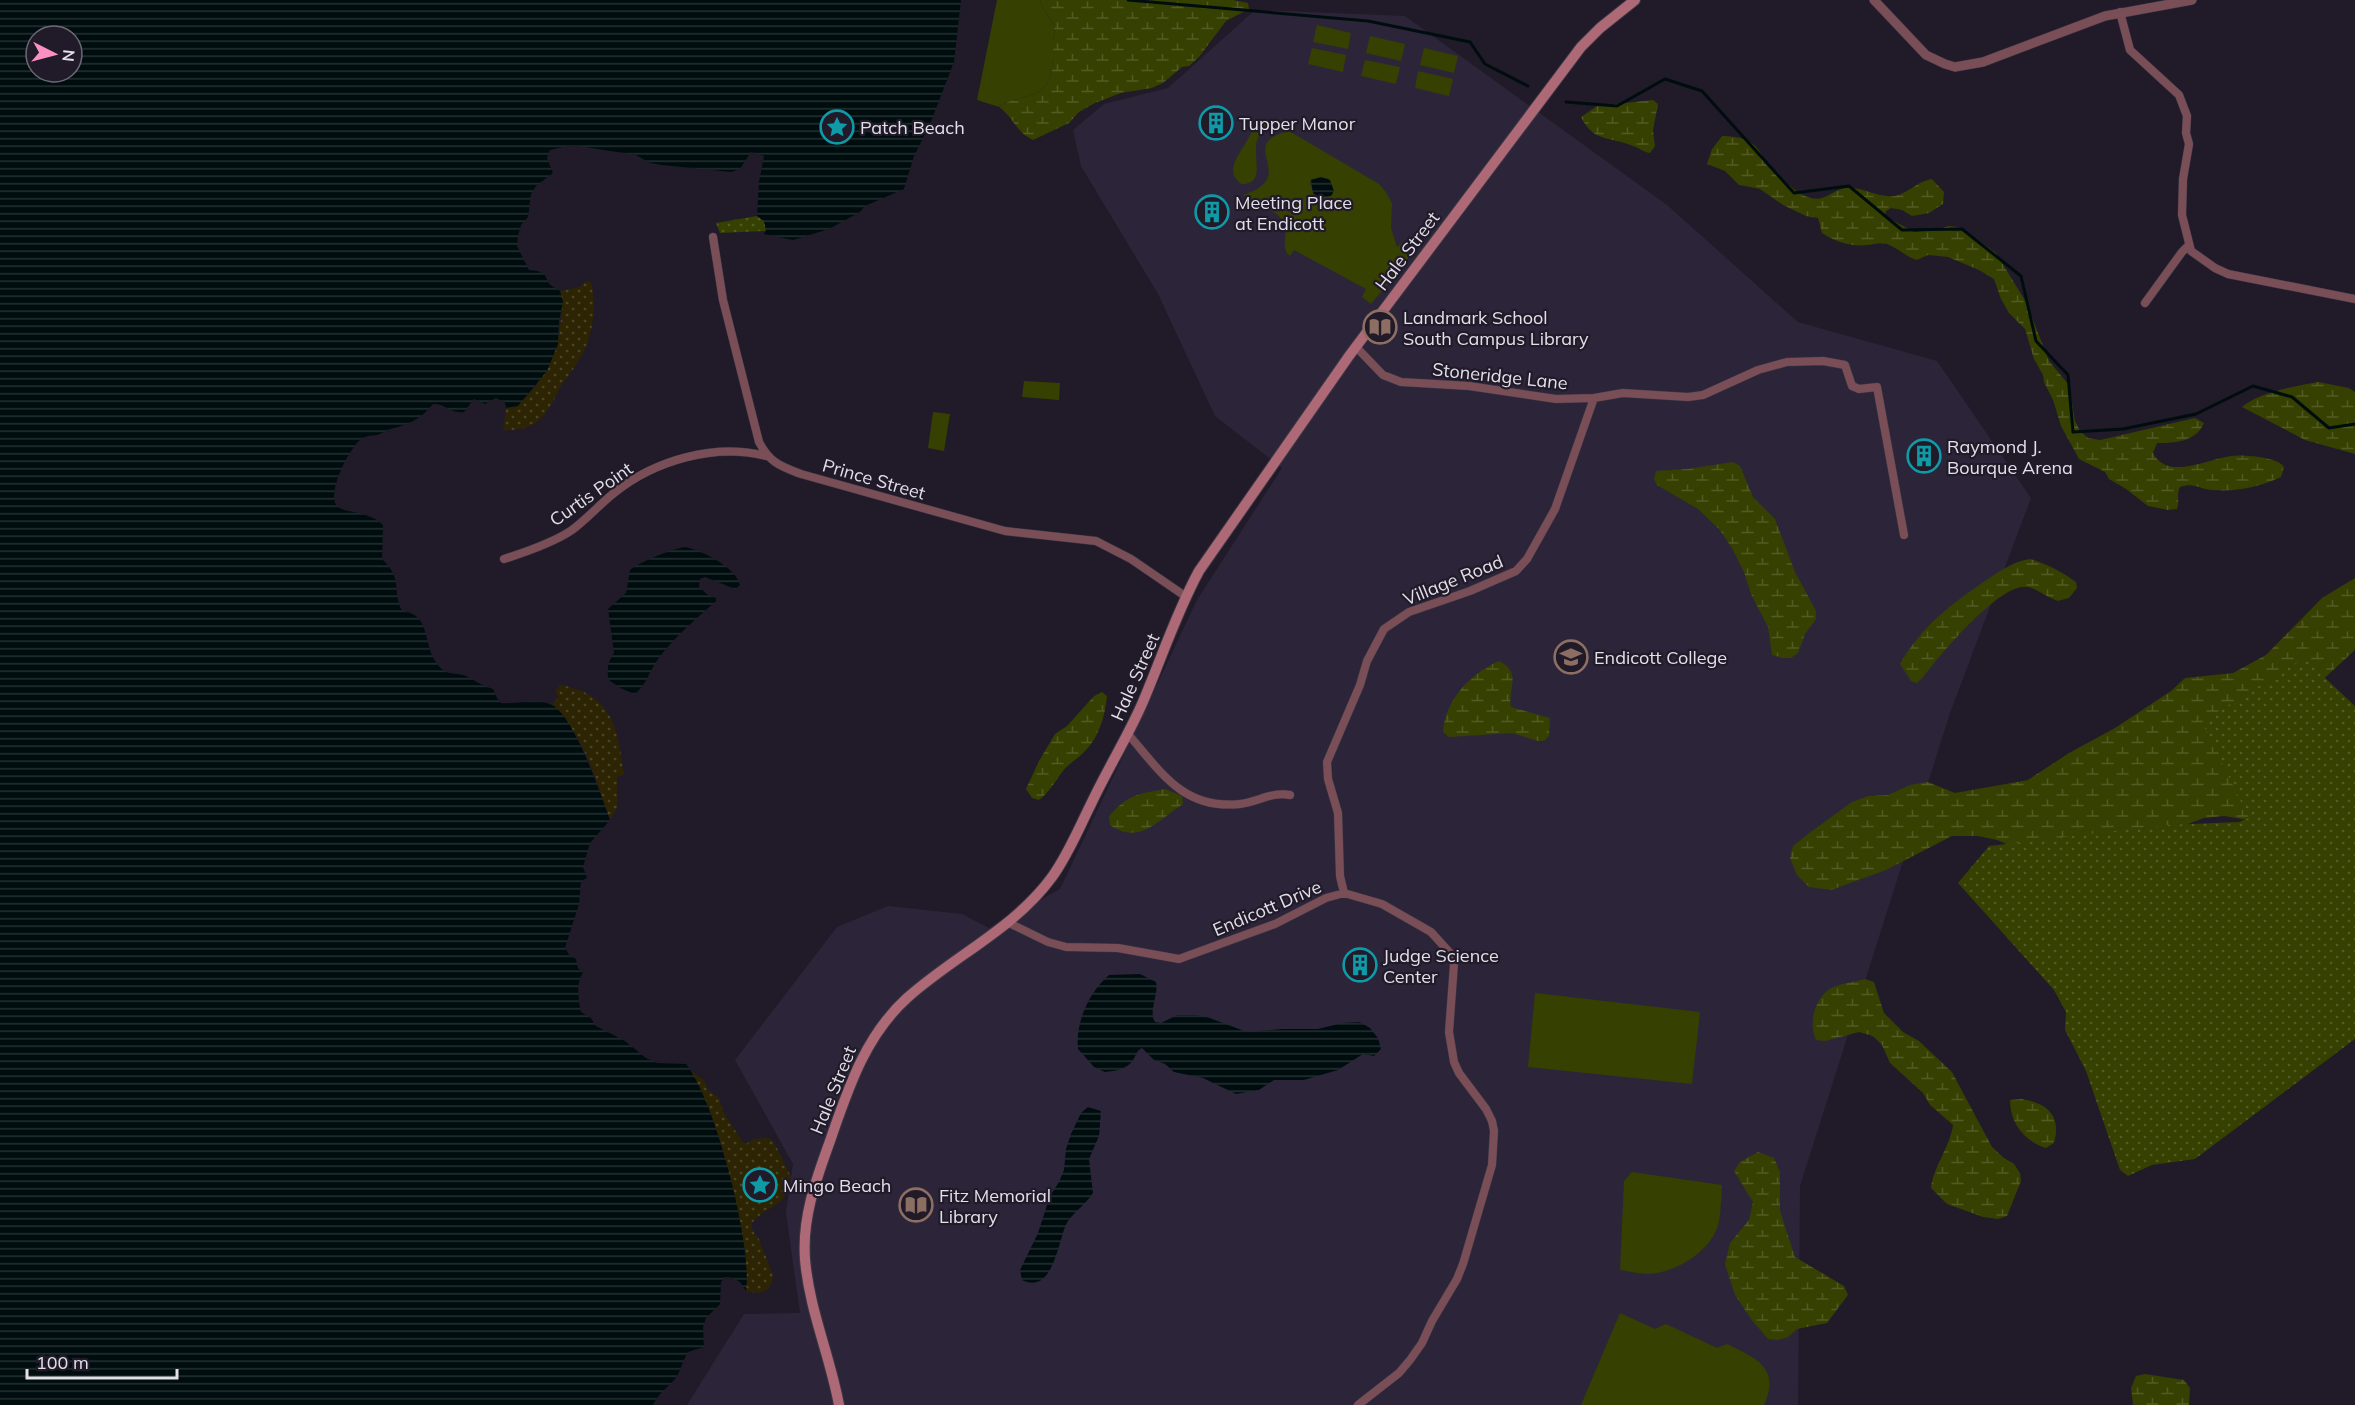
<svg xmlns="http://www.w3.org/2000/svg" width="2355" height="1405" font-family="Mulish,sans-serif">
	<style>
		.built { fill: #2c2539 }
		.grass { fill: #364000; fill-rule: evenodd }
		.wetland { fill: url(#wetland-marsh) }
		.sand { fill: url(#sand-dots) }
		.park { fill: url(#park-dots) }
		.water { fill: url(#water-rules); fill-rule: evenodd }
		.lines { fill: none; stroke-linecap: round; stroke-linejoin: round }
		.stream { stroke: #000d0f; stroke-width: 3 }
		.minor-casing { stroke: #3b3644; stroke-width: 9 }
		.tertiary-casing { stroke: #3b3644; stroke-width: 10 }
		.secondary-casing { stroke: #3b3644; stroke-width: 12 }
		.minor { stroke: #794e56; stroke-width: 8 }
		.tertiary { stroke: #794e56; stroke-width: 9 }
		.secondary { stroke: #ad6976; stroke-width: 10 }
		.labels { text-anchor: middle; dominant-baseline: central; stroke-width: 4.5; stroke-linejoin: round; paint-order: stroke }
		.poi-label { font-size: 18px; fill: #e2dfe9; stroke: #201a29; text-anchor: start }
		.street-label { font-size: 18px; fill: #e2dfe9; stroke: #201a29 }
	</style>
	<defs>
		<pattern id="wetland-marsh" width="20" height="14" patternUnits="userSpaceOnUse" patternTransform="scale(1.5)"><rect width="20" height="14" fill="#364000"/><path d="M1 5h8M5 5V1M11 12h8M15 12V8" fill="none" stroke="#535b25"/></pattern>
		<pattern id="sand-dots" width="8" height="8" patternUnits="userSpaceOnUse" patternTransform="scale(1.5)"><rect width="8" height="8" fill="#2c2403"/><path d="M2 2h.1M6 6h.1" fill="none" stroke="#4a4328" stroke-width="1.8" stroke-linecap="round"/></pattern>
		<pattern id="park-dots" width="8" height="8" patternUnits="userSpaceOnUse" patternTransform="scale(1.5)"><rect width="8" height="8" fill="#364000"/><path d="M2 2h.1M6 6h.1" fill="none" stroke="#535b25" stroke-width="1.8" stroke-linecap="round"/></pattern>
		<pattern id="water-rules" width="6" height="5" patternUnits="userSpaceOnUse" patternTransform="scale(1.5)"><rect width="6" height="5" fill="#000d0f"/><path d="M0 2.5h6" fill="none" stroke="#253032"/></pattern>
	</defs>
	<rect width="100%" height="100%" fill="#201a29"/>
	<path class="built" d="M1255 10 1405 16 1667 205 1798 322 1937 361 2031 498 1950 713 1800 1186 1798 1405H687L744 1314 800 1313 786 1213 793 1164 735 1060 837 927 888 906 962 914 989 928 1060 889 1197 600 1282 468 1215 416 1158 294 1081 166 1073 130 1104 104 1168 88Z"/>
	<path class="grass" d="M997 0H1040C1042 13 1052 16 1054 28 1055 32 1054 37 1053 41 1053 58 1055 83 1038 92 1025 99 1011 98 999 107L977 100Z
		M1317 25 1351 33 1348 49 1313 42Z
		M1370 36 1405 44 1401 61 1366 53Z
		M1312 48 1346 55 1343 72 1308 64Z
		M1424 48 1458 56 1454 73 1420 65Z
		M1365 60 1400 67 1396 84 1361 76Z
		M1418 71 1453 79 1449 96 1415 88Z
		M1270 123 1275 125C1270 128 1263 131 1259 136 1249 151 1269 185 1241 184 1225 172 1237 157 1245 144 1249 138 1251 132 1255 126Z
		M1289 131 1379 184 1385 191 1392 203 1391 228 1397 247 1403 242 1418 246 1371 304 1362 297 1366 289 1294 250 1290 256C1279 248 1290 233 1283 221 1274 207 1255 206 1243 195 1302 176 1233 144 1289 131ZM1328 178 1334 191 1331 196 1320 197 1314 195 1310 183 1311 179Z
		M1024 381 1060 383 1059 400 1022 397Z
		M933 412 950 414 944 451 928 448Z
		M1535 993 1700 1012 1692 1084 1528 1067Z
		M1632 1172 1722 1185C1721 1197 1721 1210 1719 1222 1712 1251 1676 1273 1648 1274 1639 1274 1629 1271 1620 1270L1624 1181Z
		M1620 1313 1655 1329 1666 1324 1717 1348 1727 1344C1756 1358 1781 1368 1764 1405H1581Z"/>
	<path class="wetland" d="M1040 0H1233L1248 3 1249 9 1226 21 1199 57 1189 66 1182 67 1163 83 1152 88 1121 93 1095 103 1079 112 1069 123 1033 140C1017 133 1013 117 999 107 1011 98 1025 99 1038 92 1055 83 1053 58 1053 41 1054 37 1055 32 1054 28 1052 16 1042 13 1040 0Z
		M1653 100 1658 104 1653 130 1655 146 1650 153C1643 152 1639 148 1633 146 1609 136 1594 143 1581 117L1597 106Z
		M1722 136C1737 136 1754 139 1761 154 1763 158 1765 163 1768 166 1770 168 1773 168 1776 171 1786 182 1795 194 1811 198 1825 202 1833 190 1845 188 1862 186 1877 198 1895 196 1909 193 1917 181 1932 179L1944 192 1943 204 1929 213 1912 216 1902 210 1891 208 1886 211 1885 216 1914 232 1936 230 1949 226 1958 227 1966 231 1996 253 2026 302 2049 361 2069 385 2075 421 2080 431 2088 438 2100 440 2195 418 2204 423C2196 442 2175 443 2157 443L2153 453C2167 481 2208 459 2231 456 2241 454 2279 457 2284 467L2281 477C2260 487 2235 492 2212 490 2198 489 2195 482 2180 487 2176 495 2180 501 2177 509L2168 510 2148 506 2126 489 2109 479 2105 472 2079 459 2061 426 2053 400 2044 382 2043 375 2034 359 2025 329 2009 313 2001 299 1994 279 1979 270 1948 257 1928 255 1917 260C1906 257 1898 248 1887 244 1880 242 1875 244 1868 245 1850 247 1836 242 1822 233L1818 218 1806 216 1783 205 1760 189 1739 185 1725 171 1707 164 1712 149Z
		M2318 382 2349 388 2355 392V454L2305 440 2242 407C2259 392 2296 386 2318 382Z
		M1733 462 1740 466 1753 497 1775 519 1795 572 1816 611V619L1805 634 1798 653 1791 658H1784L1772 655 1768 627 1751 594 1744 572 1732 548 1719 529 1698 509 1657 485 1654 479 1656 471 1688 469Z
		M2030 559C2047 564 2062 572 2076 582L2077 588 2069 598 2058 601C2048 598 2037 589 2028 587 2001 581 1940 655 1924 676L1917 683 1911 681 1900 664C1922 626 1950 605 1985 581 1999 572 2013 561 2030 559Z
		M2355 578V650L2316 686 2254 821 2224 816 2204 818 2188 824 2167 838 2021 850 1997 840 1978 836H1952L1886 870 1831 890 1809 887 1797 875 1790 858 1793 846 1808 834 1852 802 1868 796 1888 795 1910 785 1928 782 1955 793 2028 780 2069 753 2115 728 2171 691 2185 678 2233 673 2266 655 2322 598Z
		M1499 661C1523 673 1507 690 1511 707L1550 718 1549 736 1544 741H1538L1512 733 1449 737 1443 732C1445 700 1471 673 1499 661Z
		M1102 692 1107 696C1105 716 1099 738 1084 752 1078 759 1069 763 1063 771 1055 781 1050 792 1039 800L1032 798 1026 789 1039 761 1055 734 1067 726 1094 696Z
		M1165 789 1182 796 1183 804C1159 819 1140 846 1110 825L1109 816C1129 794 1138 794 1165 789Z
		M1865 979 1874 982 1884 1013 1903 1032 1919 1041 1952 1072 1992 1147 2004 1158 2014 1164 2020 1173 2021 1181 2007 1216 1998 1219 1983 1217 1947 1204 1931 1188C1934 1165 1950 1147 1953 1125L1930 1105 1923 1093 1890 1063 1882 1045 1873 1036 1859 1032 1825 1041 1816 1040C1808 1023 1815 996 1833 987 1843 983 1855 982 1865 979Z
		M2022 1099C2047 1103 2062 1116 2054 1143L2046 1148C2024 1141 2010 1123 2010 1100Z
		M1758 1152 1774 1158 1780 1172V1211L1795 1257 1844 1286 1848 1295 1827 1323 1797 1329 1788 1337 1778 1340 1768 1339 1751 1319 1735 1295 1725 1264 1730 1243 1749 1220 1753 1202 1734 1171 1740 1162Z
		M2145 1374 2184 1380 2190 1388 2189 1405H2133L2131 1388 2136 1376Z"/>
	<path class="sand" d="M587 281 591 282C597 304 593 336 582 355 576 366 568 376 561 386 554 399 549 412 538 421 529 429 514 431 503 430L506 408C543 401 569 325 560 291L579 287Z
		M561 684C570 688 583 690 591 696 619 715 619 745 624 775L617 776V808L610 820C596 781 584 734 552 705L557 698H559L555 691Z
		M691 1071 704 1080 708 1090 719 1098 724 1113 742 1141 746 1144 753 1139 769 1138 774 1142 791 1177C784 1212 771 1201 752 1223V1230L759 1239 773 1275 772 1283 767 1290 758 1293 746 1291V1256L730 1179 711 1113Z"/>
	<path class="park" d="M757 216 764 221 766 231 720 233 716 223Z
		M2304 658 2355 706V1039L2195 1159 2152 1165 2128 1176 2120 1170 2086 1071 2065 1030 2066 1012 2054 990 1958 883 1989 846 2165 825 2239 822 2249 818 2202 722Z"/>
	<path class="water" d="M0 0H961L954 62 930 124 914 156 904 189 865 206 860 212 829 229 793 240 764 234 766 230 764 221 757 216 759 182 764 156 751 152 740 169 731 172 662 165 650 163 636 155 572 145 550 150 547 158 553 173 536 186 531 194 528 217 521 225 518 236 517 246 529 270 538 271 545 275 549 284 560 291 563 302 559 321 558 344 547 371 518 406 506 408 505 403 496 398 485 404 474 399 464 412C451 414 445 403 433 404 421 419 408 425 390 429 386 430 382 434 377 435 371 436 366 435 360 440 349 449 326 494 337 506 345 514 368 510 383 525L382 559C404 580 391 589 402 611 430 614 423 641 435 661 445 678 457 671 468 677 477 682 483 686 493 689L497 698 501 703C518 705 535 697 552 705 574 716 601 795 610 820L590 843 583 867 587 878 581 881 579 904 565 948 570 956 576 959 578 968 583 973C576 982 578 1001 581 1012L591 1018 596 1026 625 1041 646 1058 657 1063 686 1064C715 1100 753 1245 746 1291L740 1282 733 1278 725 1277 721 1282 720 1304 706 1318 703 1327 704 1347 688 1352C683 1360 680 1373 675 1379 667 1388 658 1394 653 1405H0ZM36 36H72V72H36Z
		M1321 177 1330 180 1334 191 1331 196 1320 197 1313 193 1311 180Z
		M685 547C701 550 736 567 740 585L735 589 705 577 700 579 699 587 708 595 716 598V601C695 620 672 639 656 662 649 673 645 686 635 694L620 688 609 680C606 669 608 662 614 653L608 609 626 593 630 570C640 562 672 549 685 547Z
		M1140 974 1156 982C1159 995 1148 1011 1155 1022L1161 1023 1177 1015H1196L1207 1017 1247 1032 1282 1029H1318L1342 1023 1360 1022 1370 1028 1378 1038 1381 1049 1374 1056 1363 1054 1338 1070 1304 1080H1274L1259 1090 1236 1094 1203 1078 1174 1072 1165 1064 1154 1060 1142 1048C1136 1051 1137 1054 1133 1060 1128 1069 1115 1071 1105 1072L1094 1067 1078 1049C1075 1023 1089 992 1109 975Z
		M1088 1107 1101 1111 1099 1136 1089 1159 1093 1193C1086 1204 1075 1211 1068 1221 1058 1236 1055 1296 1022 1280L1020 1270 1038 1233 1050 1196 1059 1182 1064 1170 1066 1149 1071 1134 1081 1113Z"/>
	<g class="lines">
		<path class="stream" d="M1128 0 1368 21 1470 42 1485 64 1528 86
			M1566 102 1617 106 1665 79 1702 91 1794 193 1849 186 1902 230 1962 229 2021 276 2036 341 2068 375 2073 432 2123 429 2196 414 2253 386 2292 397 2329 428 2355 424"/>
		<defs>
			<path id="minor" d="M2120 12 2130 50 2179 95 2187 116 2186 133 2189 144 2183 179 2182 215 2191 251 2215 268 2228 274 2355 299
				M713 237 723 300 759 442C770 463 780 466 801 474L1005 531 1096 541 1131 559 1185 596
				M2145 303 2182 252 2188 246
				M1356 347 1383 375 1401 382 1469 386 1556 399 1594 398 1623 393 1688 397 1703 395 1758 370 1787 362 1823 361 1845 365 1852 386 1859 389 1877 387 1904 535
				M504 559C526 552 553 543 572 530 587 519 600 504 614 493 655 460 715 443 766 456
				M1128 734C1161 772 1183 810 1240 804 1258 802 1273 791 1290 795
				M1344 893 1340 876 1338 813 1328 779 1327 762 1360 685 1367 661 1384 629 1409 612 1470 591 1516 571 1527 559 1555 509 1594 398
				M1009 923 1048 942 1066 947 1118 948 1179 959 1275 924 1326 898 1344 893 1382 904 1431 932 1450 953 1454 964 1449 1032 1454 1062 1459 1073 1486 1109 1492 1121 1494 1131 1492 1165 1463 1264 1457 1279 1432 1321 1422 1343 1410 1360 1399 1373 1358 1405"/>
			<path id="tertiary" d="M1874 0 1926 55 1945 64 1955 67 1983 62 2105 16 2192 0"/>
			<path id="secondary" d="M839 1405C830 1356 809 1309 805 1259 802 1217 816 1180 830 1141 848 1089 865 1036 907 998 955 955 1014 929 1052 877 1068 855 1079 828 1091 804 1107 770 1127 738 1142 704 1161 660 1176 613 1199 571L1349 356 1581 47 1600 28 1635 0"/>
		</defs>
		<use href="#minor" class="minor-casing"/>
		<use href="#tertiary" class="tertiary-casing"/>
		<use href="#secondary" class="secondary-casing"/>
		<use href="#minor" class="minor"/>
		<use href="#tertiary" class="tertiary"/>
		<use href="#secondary" class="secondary"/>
	</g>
	<defs>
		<symbol id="building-ring" viewBox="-11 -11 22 22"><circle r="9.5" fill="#201a29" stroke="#0f9aa8" stroke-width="1.5"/><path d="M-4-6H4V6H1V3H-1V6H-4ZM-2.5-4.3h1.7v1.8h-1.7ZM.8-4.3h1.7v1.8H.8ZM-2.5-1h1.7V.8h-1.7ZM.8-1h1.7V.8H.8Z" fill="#0f9aa8"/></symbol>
		<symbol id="sight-ring" viewBox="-11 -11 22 22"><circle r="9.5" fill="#201a29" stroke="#0f9aa8" stroke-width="1.5"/><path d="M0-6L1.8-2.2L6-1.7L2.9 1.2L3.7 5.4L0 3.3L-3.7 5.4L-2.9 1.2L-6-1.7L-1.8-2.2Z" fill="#0f9aa8"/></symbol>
		<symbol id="library-ring" viewBox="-11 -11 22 22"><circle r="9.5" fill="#201a29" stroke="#8d6e63" stroke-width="1.5"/><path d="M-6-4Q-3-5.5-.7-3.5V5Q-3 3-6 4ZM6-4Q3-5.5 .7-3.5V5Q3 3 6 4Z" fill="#8d6e63"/></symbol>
		<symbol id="university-ring" viewBox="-11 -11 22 22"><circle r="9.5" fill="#201a29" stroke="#8d6e63" stroke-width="1.5"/><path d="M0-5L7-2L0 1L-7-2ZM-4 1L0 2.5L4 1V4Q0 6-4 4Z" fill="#8d6e63"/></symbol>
	</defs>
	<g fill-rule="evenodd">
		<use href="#building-ring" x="1197" y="104" width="38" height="38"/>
		<use href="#sight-ring" x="818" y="108" width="38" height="38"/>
		<use href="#building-ring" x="1193" y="193" width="38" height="38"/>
		<use href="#library-ring" x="1361" y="308" width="38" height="38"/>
		<use href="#building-ring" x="1905" y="437" width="38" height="38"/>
		<use href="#university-ring" x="1552" y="638" width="38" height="38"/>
		<use href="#building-ring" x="1341" y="946" width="38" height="38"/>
		<use href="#sight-ring" x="741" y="1166" width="38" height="38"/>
		<use href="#library-ring" x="897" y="1186" width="38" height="38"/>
	</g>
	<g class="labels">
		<g class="poi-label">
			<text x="1239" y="123">Tupper Manor</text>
			<text x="860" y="127">Patch Beach</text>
			<text x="1235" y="202">Meeting Place<tspan x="1235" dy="21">at Endicott</tspan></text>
			<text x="1403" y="317">Landmark School<tspan x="1403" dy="21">South Campus Library</tspan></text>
			<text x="1947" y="446">Raymond J.<tspan x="1947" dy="21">Bourque Arena</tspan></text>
			<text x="1594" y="657">Endicott College</text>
			<text x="1383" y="955">Judge Science<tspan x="1383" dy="21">Center</tspan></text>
			<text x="783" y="1185">Mingo Beach</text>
			<text x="939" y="1195">Fitz Memorial<tspan x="939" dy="21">Library</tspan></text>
		</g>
		<g class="street-label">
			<text transform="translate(1407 251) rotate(-53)">Hale Street</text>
			<text transform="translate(1500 376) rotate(6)">Stoneridge Lane</text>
			<text transform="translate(874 479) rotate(16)">Prince Street</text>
			<text transform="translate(591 494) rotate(-35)">Curtis Point</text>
			<text transform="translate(1453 580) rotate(-22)">Village Road</text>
			<text transform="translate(1135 677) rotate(-66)">Hale Street</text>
			<text transform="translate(1267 908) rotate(-23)">Endicott Drive</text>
			<text transform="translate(833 1090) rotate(-68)">Hale Street</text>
		</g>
	</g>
	<g transform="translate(54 54) rotate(96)"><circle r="28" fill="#201a29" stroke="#6e6976" stroke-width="1.5"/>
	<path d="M0-4.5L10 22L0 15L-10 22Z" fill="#fc8fc3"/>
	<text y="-9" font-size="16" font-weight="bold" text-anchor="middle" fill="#e2dfe9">N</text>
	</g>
	<path d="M27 1369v9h150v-9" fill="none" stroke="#e2dfe9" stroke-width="3"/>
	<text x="36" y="1369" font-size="18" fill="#e2dfe9" stroke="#201a29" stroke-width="4.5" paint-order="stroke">100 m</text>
</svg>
